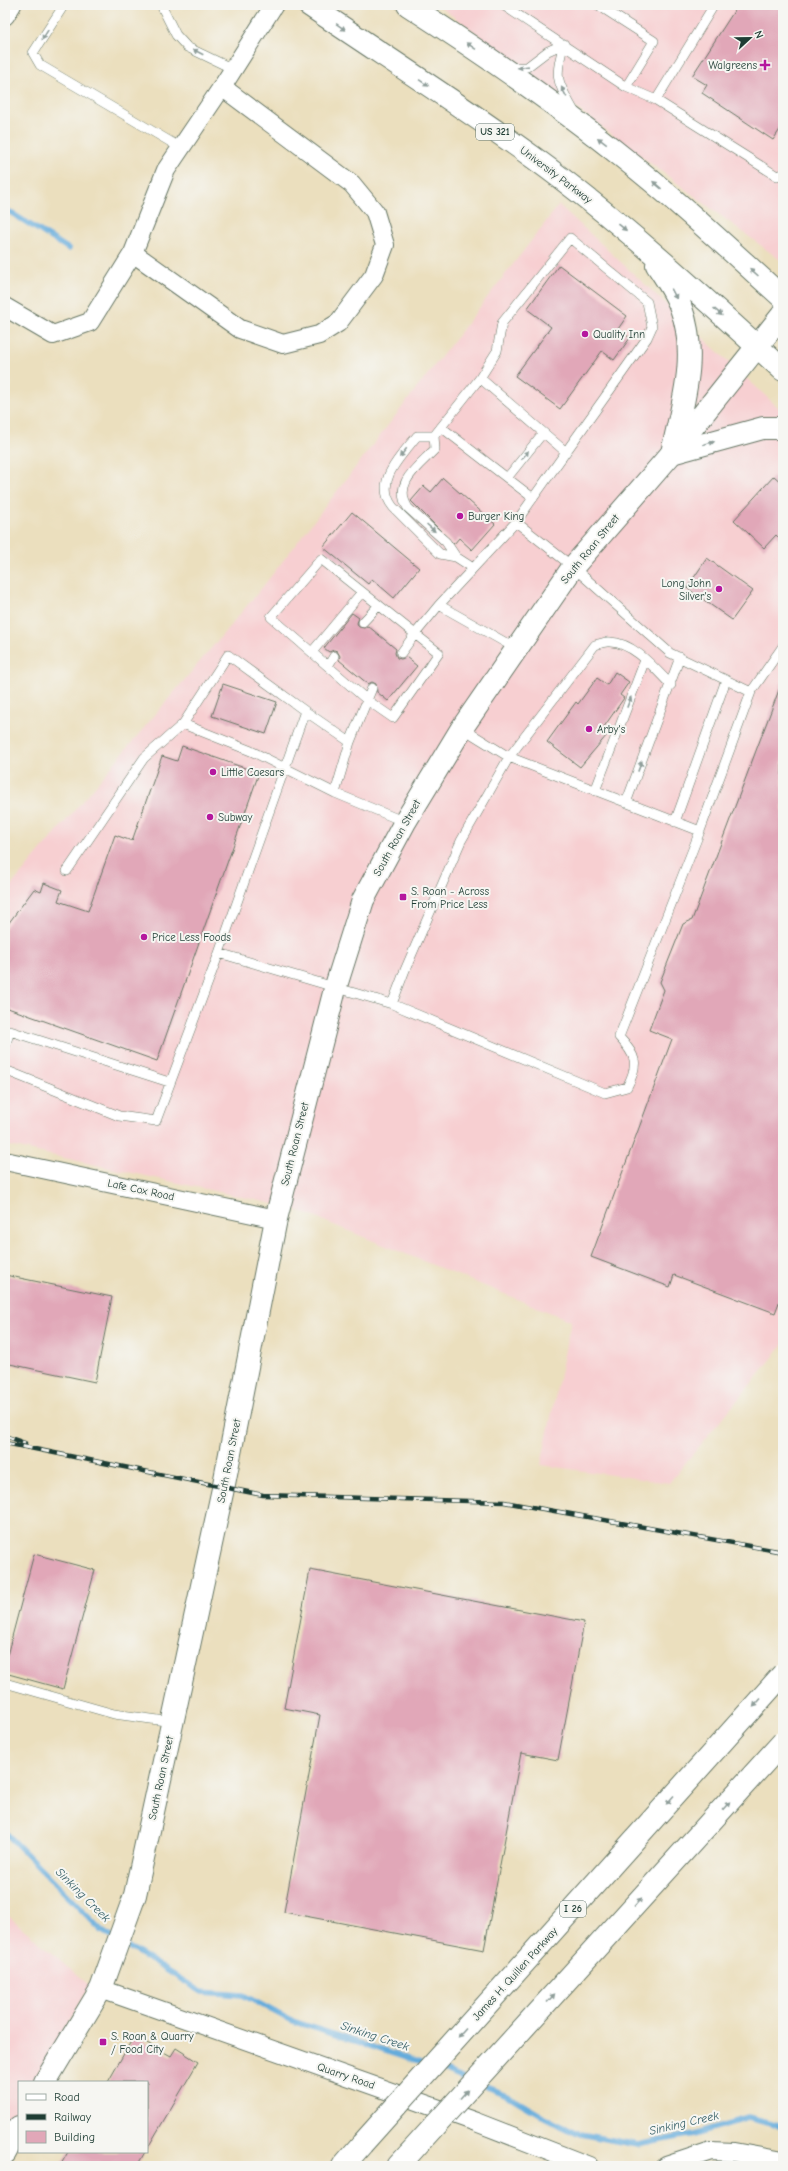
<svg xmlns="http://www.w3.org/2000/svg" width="788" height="2171" font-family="'Comic Neue',sans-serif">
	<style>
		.built { fill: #f7cfd1 }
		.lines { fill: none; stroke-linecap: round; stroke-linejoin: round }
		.stream { stroke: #65acdc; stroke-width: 5.5 }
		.building { fill: #e1a7b8 }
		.service-casing { stroke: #667664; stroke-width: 10 }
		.minor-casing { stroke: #667664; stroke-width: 20 }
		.secondary-casing { stroke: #667664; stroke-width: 24 }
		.trunk-casing { stroke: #667664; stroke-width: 24 }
		.motorway-casing { stroke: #667664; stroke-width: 24 }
		.service { stroke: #fff; stroke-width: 9 }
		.minor { stroke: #fff; stroke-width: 18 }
		.secondary { stroke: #fff; stroke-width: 22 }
		.trunk { stroke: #fff; stroke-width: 22 }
		.motorway { stroke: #fff; stroke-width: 22 }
		.rail-casing { stroke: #1f3d34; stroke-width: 4.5 }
		.rail { stroke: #f6f6f2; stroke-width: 3; stroke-dasharray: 9; stroke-linecap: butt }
		.motorway-bridge-casing { stroke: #667664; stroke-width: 24; stroke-linecap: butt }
		.motorway-bridge { stroke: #fff; stroke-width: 22 }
		.oneway { fill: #8f9e9a }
		.poi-dot { fill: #b5179e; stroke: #f6f6f2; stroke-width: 1.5 }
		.labels { text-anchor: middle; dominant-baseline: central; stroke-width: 4; stroke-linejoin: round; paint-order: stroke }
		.shield { fill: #f6f6f2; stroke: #60746d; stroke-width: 1 }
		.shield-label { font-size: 10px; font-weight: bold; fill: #1f3d34 }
		.poi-label { font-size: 11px; fill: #1f3d34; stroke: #f6f6f2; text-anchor: start }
		.street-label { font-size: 11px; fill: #1f3d34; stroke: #f6f6f2 }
		.water-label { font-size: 12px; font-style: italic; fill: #345e66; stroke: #f6f6f2 }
	</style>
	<rect width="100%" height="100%" fill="#f6f6f2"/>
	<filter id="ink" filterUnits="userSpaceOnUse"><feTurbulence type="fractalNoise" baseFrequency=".025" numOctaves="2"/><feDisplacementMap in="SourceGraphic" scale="8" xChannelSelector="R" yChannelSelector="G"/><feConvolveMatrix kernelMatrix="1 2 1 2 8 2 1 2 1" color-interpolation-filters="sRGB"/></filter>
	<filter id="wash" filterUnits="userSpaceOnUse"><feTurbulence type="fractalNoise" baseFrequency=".012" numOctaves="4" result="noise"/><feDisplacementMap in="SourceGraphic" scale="16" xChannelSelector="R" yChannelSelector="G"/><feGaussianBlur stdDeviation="0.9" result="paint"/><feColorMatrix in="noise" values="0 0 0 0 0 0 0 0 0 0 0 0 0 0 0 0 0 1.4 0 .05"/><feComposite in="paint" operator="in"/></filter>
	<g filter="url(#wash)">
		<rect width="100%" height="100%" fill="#ebdfbe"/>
		<path class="built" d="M438 5H783V262Z
			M559 205 783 412V1345L669 1483 541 1465 571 1321 292 1208 5 1145V893L261 589Z
			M5 1913 90 1986 33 2082H19V2106L5 2130Z"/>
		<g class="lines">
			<path class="stream" d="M5 209 69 249
				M5 1832 102 1931 115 1939
				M122 1943 202 1992 243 1995 290 2020 427 2065
				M437 2068 470 2081
				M478 2084 507 2095 539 2114 580 2134 637 2145 694 2134 748 2118 783 2127"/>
		</g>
		<g id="blocks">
			<path class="building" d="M738 5H783V125L773 140 702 93 707 85 692 76Z
				M559 265 627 316 618 329 630 338 614 360 602 351 560 409 515 376 551 327 527 309Z
				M774 476 783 484V542L776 535 764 548 734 520Z
				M443 478 495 524 472 550 459 538 454 544 411 501 424 486 431 492Z
				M352 512 419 568 394 598 372 579 368 584 323 547Z
				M707 558 753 591 732 620 687 588Z
				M352 613 359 618 357 623 359 627 364 628 368 626 396 649 395 653 397 658 401 659 406 657 417 666 388 701 377 692 376 684 372 682 368 684 339 660 340 656 337 651 334 650 329 652 324 648Z
				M615 672 629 682 620 695 624 698 601 731 607 735 580 767 547 742 576 702 578 704 597 678 607 685Z
				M782 682 783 1292 775 1313 674 1275 670 1287 591 1257 672 1039 649 1030 664 990 660 982 683 924 692 920Z
				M223 684 277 702 266 734 212 716Z
				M182 746 259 773 157 1061 5 1007V928L34 889 41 892 44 883 62 890 58 901 88 911 115 835 132 841 162 756 177 761Z
				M5 1275 112 1297 95 1382 5 1363Z
				M34 1554 95 1570 63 1689 5 1673V1663Z
				M310 1570 584 1622 558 1760 521 1753 484 1950 284 1912 320 1715 284 1708Z
				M134 2036 171 2056 176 2048 198 2062 147 2149V2082H108Z
				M68 2152H145L137 2166H60Z"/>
		</g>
	</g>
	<g filter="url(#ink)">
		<use href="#blocks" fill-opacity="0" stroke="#667664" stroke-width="1"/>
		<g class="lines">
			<defs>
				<path id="service" d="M64 5 33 53 40 65 181 148
					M161 5 176 35 187 47 233 69
					M503 5 626 87
					M598 5 654 41 626 87 656 100
					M714 5 656 100 777 176 783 174
					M564 44C553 80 558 82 575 113
					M510 68 527 67 548 51 564 44
					M441 427 533 498
					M434 436H417C401 456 373 482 393 507L440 554 456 557
					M566 452 480 378 497 351 502 323 570 238 647 302 652 327 647 338 516 522 573 567 670 653 751 692
					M507 478 543 433
					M516 522 439 605 517 649
					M473 568 456 557 446 542 408 508C392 483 419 466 435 449L434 436 480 378
					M363 622 379 605
					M312 652 362 592
					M401 653 415 634 439 653 393 718 367 700 271 617 321 559 415 634 439 605
					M328 666 334 656
					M183 724 251 751 335 793 405 822
					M462 728 509 757 700 831
					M595 791 645 660
					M335 793 350 742 372 688
					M626 803 680 657
					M675 822 726 680
					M67 871 144 758 183 724 228 655 305 711
					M219 953 392 1004 605 1093 627 1087C639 1064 637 1056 619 1037L700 831 751 692 783 646
					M392 1004 405 970 461 841 509 757 595 645C600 644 606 641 610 642 635 643 655 669 671 685
					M5 1046 10 1031 169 1082
					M5 1070 119 1116 156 1121 219 953 305 711 350 742
					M5 1683 114 1714 173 1722"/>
				<path id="minor" d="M5 16 12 5
					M133 253 240 329 283 344 319 335 338 323 374 275 385 245 375 212 352 184 222 87
					M5 307 53 335 90 322 133 253 166 170 222 87 274 5
					M5 1161 276 1219
					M101 1989 476 2122 589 2166
					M666 2166 711 2151 734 2152 783 2161"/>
				<path id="secondary" d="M45 2082 101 1989 135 1895 224 1484 276 1219 335 989 363 900 405 822 462 728 573 567 672 453 783 314
					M5 2153 19 2127"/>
				<path id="trunk" d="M309 5C384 56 461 105 534 158 622 222 703 297 783 370
					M408 5C481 52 553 101 621 156 677 200 730 250 783 298
					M657 265C666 279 676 293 681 308 699 356 682 405 672 453L763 428H783"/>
				<path id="motorway" d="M343 2166 362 2144
					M398 2166 409 2154"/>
			</defs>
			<use href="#service" class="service-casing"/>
			<use href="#minor" class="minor-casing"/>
			<use href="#secondary" class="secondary-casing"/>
			<use href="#trunk" class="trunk-casing"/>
			<use href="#motorway" class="motorway-casing"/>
			<use href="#service" class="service"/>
			<use href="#minor" class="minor"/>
			<use href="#secondary" class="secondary"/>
			<use href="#trunk" class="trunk"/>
			<use href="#motorway" class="motorway"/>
			<defs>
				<path id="rail" d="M5 1436 25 1443
					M5 1443 263 1495 504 1502 783 1552"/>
			</defs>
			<use href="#rail" class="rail-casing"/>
			<use href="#rail" class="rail"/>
			<defs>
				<path id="motorway-bridge" d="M362 2144 783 1674
					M409 2154 783 1742"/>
			</defs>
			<use href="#motorway-bridge" class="motorway-bridge-casing"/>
			<use href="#motorway-bridge" class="motorway-bridge"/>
		</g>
		<defs><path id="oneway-solid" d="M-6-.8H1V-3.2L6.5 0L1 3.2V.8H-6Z"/></defs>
		<g class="oneway">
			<use href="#oneway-solid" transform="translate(341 27) rotate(34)"/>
			<use href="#oneway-solid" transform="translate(45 35) rotate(122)"/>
			<use href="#oneway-solid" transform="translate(471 46) rotate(-146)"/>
			<use href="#oneway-solid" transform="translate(198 52) rotate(-153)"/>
			<use href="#oneway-solid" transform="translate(523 67) rotate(172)"/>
			<use href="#oneway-solid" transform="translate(424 83) rotate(34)"/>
			<use href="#oneway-solid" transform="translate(564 92) rotate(-118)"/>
			<use href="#oneway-solid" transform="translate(602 141) rotate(-143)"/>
			<use href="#oneway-solid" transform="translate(657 185) rotate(-140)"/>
			<use href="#oneway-solid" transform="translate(622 227) rotate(40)"/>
			<use href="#oneway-solid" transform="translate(754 272) rotate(-138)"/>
			<use href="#oneway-solid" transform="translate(674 294) rotate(62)"/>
			<use href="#oneway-solid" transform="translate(718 312) rotate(42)"/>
			<use href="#oneway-solid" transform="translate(709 443) rotate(-14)"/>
			<use href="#oneway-solid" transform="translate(403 453) rotate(128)"/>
			<use href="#oneway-solid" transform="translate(525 455) rotate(-52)"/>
			<use href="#oneway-solid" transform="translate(431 528) rotate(42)"/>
			<use href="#oneway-solid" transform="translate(629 702) rotate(-69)"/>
			<use href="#oneway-solid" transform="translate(640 766) rotate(-69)"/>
			<use href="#oneway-solid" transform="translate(757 1703) rotate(132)"/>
			<use href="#oneway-solid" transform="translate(670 1800) rotate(132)"/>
			<use href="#oneway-solid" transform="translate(726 1806) rotate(-48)"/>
			<use href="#oneway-solid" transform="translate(638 1902) rotate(-48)"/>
			<use href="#oneway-solid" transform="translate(551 1998) rotate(-48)"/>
			<use href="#oneway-solid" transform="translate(462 2033) rotate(132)"/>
			<use href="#oneway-solid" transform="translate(464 2094) rotate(-48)"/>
		</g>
	</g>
	<g class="poi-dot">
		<path d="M763 59h4v4h4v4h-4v4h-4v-4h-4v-4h4z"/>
		<circle cx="585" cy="334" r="4"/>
		<circle cx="460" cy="516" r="4"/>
		<circle cx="719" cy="589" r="4"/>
		<circle cx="589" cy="729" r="4"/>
		<circle cx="213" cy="772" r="4"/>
		<circle cx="210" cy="817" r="4"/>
		<rect x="399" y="893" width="8" height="8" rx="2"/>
		<circle cx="144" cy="937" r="4"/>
		<rect x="99" y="2038" width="8" height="8" rx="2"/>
	</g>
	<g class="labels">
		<g class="shield">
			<rect x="476" y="124" width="38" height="16" rx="3"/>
			<rect x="560" y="1901" width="26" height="16" rx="3"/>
		</g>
		<g class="shield-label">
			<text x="495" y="132">US 321</text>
			<text x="573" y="1909">I 26</text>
		</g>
		<g class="poi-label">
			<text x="757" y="65" text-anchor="end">Walgreens</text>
			<text x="593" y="334">Quality Inn</text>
			<text x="468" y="516">Burger King</text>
			<text x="711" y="583" text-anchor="end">Long John<tspan x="711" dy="13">Silver's</tspan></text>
			<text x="597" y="729">Arby's</text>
			<text x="221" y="772">Little Caesars</text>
			<text x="218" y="817">Subway</text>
			<text x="411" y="891">S. Roan - Across<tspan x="411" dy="13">From Price Less</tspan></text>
			<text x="152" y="937">Price Less Foods</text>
			<text x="111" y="2036">S. Roan &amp; Quarry<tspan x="111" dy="13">/ Food City</tspan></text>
		</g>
		<g class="street-label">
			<text transform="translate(556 175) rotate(37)">University Parkway</text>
			<text transform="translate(590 549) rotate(-51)">South Roan Street</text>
			<text transform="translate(397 838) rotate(-61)">South Roan Street</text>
			<text transform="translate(295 1144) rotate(-76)">South Roan Street</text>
			<text transform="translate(141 1190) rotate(12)">Lafe Cox Road</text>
			<text transform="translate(229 1461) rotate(-79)">South Roan Street</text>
			<text transform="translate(161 1778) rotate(-78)">South Roan Street</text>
			<text transform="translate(515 1974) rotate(-48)">James H. Quillen Parkway</text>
			<text transform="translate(346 2076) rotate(19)">Quarry Road</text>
		</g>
		<g class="water-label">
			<text transform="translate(83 1895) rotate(45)">Sinking Creek</text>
			<text transform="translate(375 2036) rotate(18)">Sinking Creek</text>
			<text transform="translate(684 2123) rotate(-13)">Sinking Creek</text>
		</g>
	</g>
	<rect width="788" height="2171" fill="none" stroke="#f6f6f2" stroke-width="20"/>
	<rect x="18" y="2081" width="130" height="72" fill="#f6f6f2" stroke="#a0aca6"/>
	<rect x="26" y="2094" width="20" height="6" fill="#ffffff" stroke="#a0aca6"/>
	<text x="54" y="2101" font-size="12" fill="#1f3d34">Road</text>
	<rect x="26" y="2114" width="20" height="6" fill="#1f3d34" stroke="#a0aca6"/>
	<text x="54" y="2121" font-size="12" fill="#1f3d34">Railway</text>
	<rect x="26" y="2131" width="20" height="12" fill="#e1a7b8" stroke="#a0aca6"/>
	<text x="54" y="2141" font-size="12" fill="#1f3d34">Building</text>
	<g transform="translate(750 38) rotate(68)" stroke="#f6f6f2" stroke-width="3" paint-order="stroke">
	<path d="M0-3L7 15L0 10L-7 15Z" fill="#1f3d34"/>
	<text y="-6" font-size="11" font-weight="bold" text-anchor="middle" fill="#1f3d34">N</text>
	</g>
</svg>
